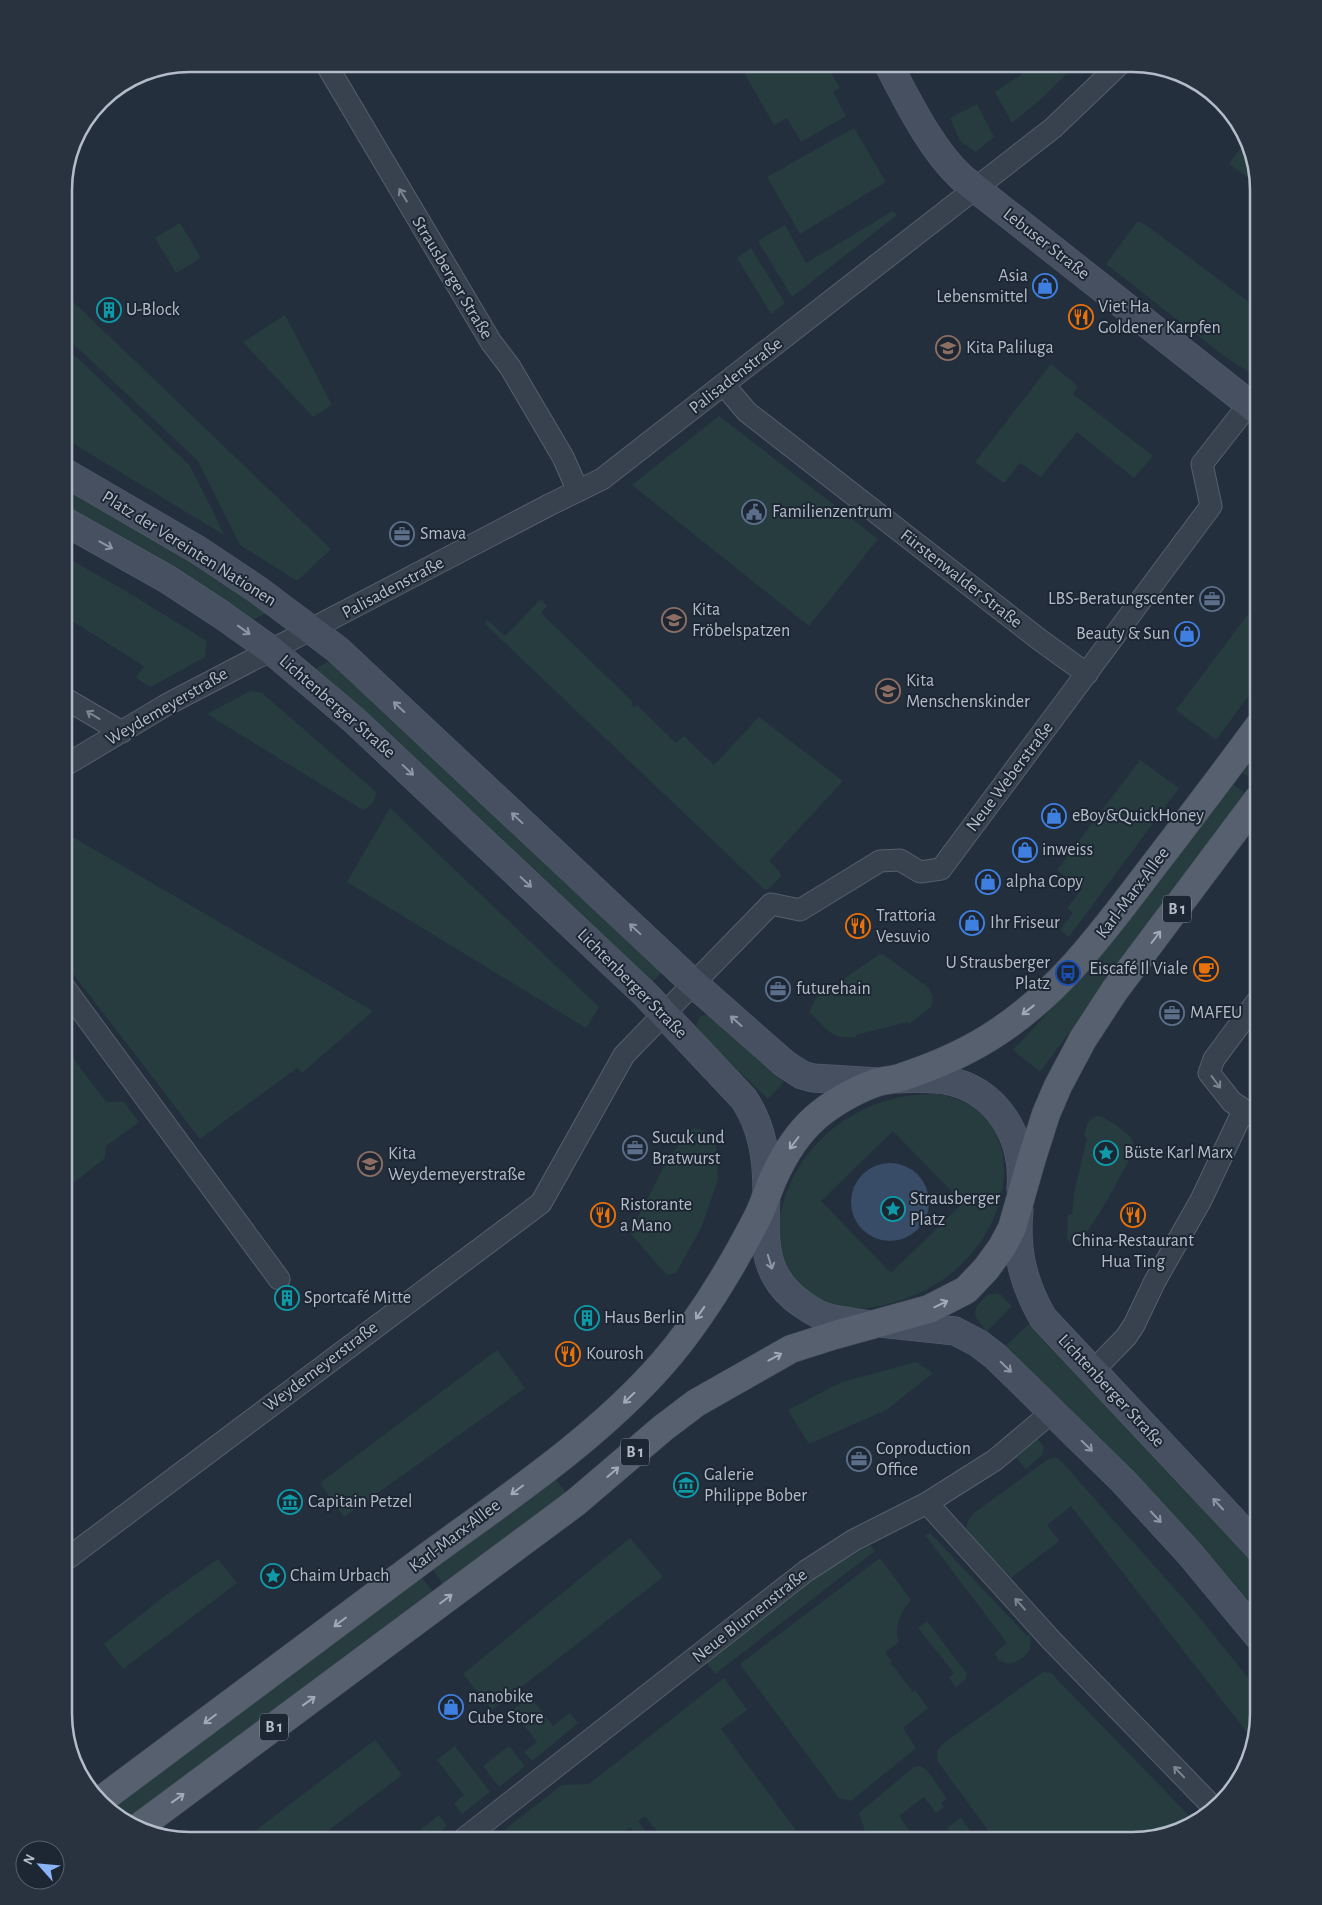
<svg xmlns="http://www.w3.org/2000/svg" width="1322" height="1905" font-family="'Alegreya Sans',sans-serif">
	<style>
		.green { fill: #263c3f; fill-rule: evenodd }
		.water { fill: #394c67 }
		.lines { fill: none; stroke-linecap: round; stroke-linejoin: round }
		.street-casing { stroke: #565f6c; stroke-width: 23 }
		.secondary-casing { stroke: #565f6c; stroke-width: 29 }
		.primary-casing { stroke: #414a57; stroke-width: 29 }
		.street { stroke: #38414e; stroke-width: 21 }
		.secondary { stroke: #465061; stroke-width: 28 }
		.primary { stroke: #56606e; stroke-width: 28 }
		.oneway { stroke: #7c8592 }
		.oneway2 { stroke: #8e96a5 }
		.oneway3 { stroke: #a1aab7 }
		.labels { text-anchor: middle; dominant-baseline: central; stroke-width: 4; stroke-linejoin: round; paint-order: stroke }
		.shield { fill: #1d2633; stroke: #878f9c; stroke-width: 1 }
		.shield-label { font-size: 16px; font-weight: bold; fill: #b4bcc9 }
		.street-label { font-size: 18px; fill: #b4bcc9; stroke: #1d2633 }
		.poi-label { font-size: 18px; fill: #b4bcc9; stroke: #1d2633; text-anchor: start }
		.rim { fill: none; stroke: #b4bcc9; stroke-width: 2.5 }
	</style>
	<rect width="100%" height="100%" fill="#242f3e"/>
	<path class="green" d="M739 64H804L809 72 823 64H826L840 88 833 92 846 116 801 142 787 118 774 125Z
		M1037 64H1077L1041 99 1012 123 995 92Z
		M977 104 994 137 976 152 960 141 950 118Z
		M854 128 886 182 800 234 767 177Z
		M1245 142 1257 184 1229 164Z
		M893 211 897 215 792 297 758 241 785 225 806 263Z
		M1138 221 1150 228 1258 309V378L1224 356 1106 264Z
		M180 223 201 258 176 273 155 238Z
		M751 248 785 303 771 314 737 258Z
		M64 293 331 549 297 581 240 545 198 461 64 335Z
		M285 315 332 405 313 417 243 342Z
		M64 347 82 362 190 466 213 511 224 535 64 438Z
		M1051 364 1078 386 1073 394 1153 456 1134 478 1077 432 1041 477 1020 463 1004 483 975 462Z
		M719 416 878 539 809 626 632 485Z
		M64 481 272 610 247 623 64 512Z
		M64 556 124 590 207 641 205 657 151 687 136 678 144 666 64 616Z
		M541 599 547 606 541 613 633 702 631 705 634 708 637 705 676 743 684 736 714 765 759 717 843 781 769 861 779 871 781 876 769 889H764L486 625V619L505 636Z
		M1258 601V683L1216 740 1176 710Z
		M333 659 665 969 648 986 311 671Z
		M250 691 262 693 376 792C375 801 372 806 363 810L207 714Z
		M1258 745V779L1256 782 1239 770Z
		M1140 760 1179 788 1069 937 1060 930 1073 913 1067 908 1082 889 1057 870Z
		M1230 782 1247 794 1040 1072 1013 1050 1087 970Z
		M390 808 599 1007 586 1028 347 882Z
		M64 832 373 1011 302 1073 297 1068 200 1139 64 962Z
		M880 954 884 955 929 988 933 997 931 1007 909 1024 908 1022 856 1035V1037C831 1040 826 1028 809 1012L816 998Z
		M707 1015 719 1019 784 1082 768 1099 699 1033 696 1025 701 1016Z
		M64 1046 106 1102H124L139 1122 106 1146 105 1158 76 1181 64 1188Z
		M938 1094C1023 1109 1017 1202 971 1254 949 1280 920 1296 888 1304 871 1309 850 1311 832 1306 748 1277 776 1175 830 1131 861 1105 899 1093 938 1094ZM893 1131 963 1203 891 1273 821 1201Z
		M1096 1116C1105 1116 1124 1130 1130 1137 1134 1141 1134 1147 1133 1152 1125 1168 1088 1240 1074 1244H1071L1067 1239 1068 1214H1072L1075 1189 1087 1138 1084 1135 1088 1122Z
		M695 1128 706 1131 716 1145 718 1180 701 1228 676 1273 667 1275 630 1233 663 1168 687 1132Z
		M997 1293 1001 1295 1012 1306 987 1331C977 1320 969 1313 982 1300 987 1295 990 1294 997 1293Z
		M1029 1324 1091 1388 1258 1554V1631L1003 1348Z
		M497 1350 525 1388 344 1517 320 1483Z
		M916 1362 933 1373 886 1410 809 1444 788 1410 842 1382Z
		M1036 1437 1044 1447 1042 1455 1026 1469 1014 1455Z
		M1055 1457 1061 1461 1191 1607 1258 1690V1715L1252 1739 1071 1506 1047 1525 1059 1541 1011 1578 967 1532C966 1523 968 1519 974 1513L1047 1460Z
		M554 1477 568 1495 445 1587 431 1567Z
		M930 1533 1027 1636 1030 1635C1033 1652 1025 1660 1008 1664L998 1660 995 1653 1007 1643 925 1535Z
		M630 1538 663 1577 492 1710 463 1674Z
		M870 1545 875 1551 715 1674 706 1662 821 1573Z
		M880 1558 911 1600C901 1611 893 1628 899 1642L885 1652 892 1662 890 1665 892 1664 912 1691 911 1693 915 1690 928 1708 903 1728 916 1748 851 1801 839 1798 740 1664Z
		M218 1559 237 1583 123 1669 104 1644 166 1595Z
		M420 1575 435 1595 127 1822 120 1820 108 1807Z
		M927 1621 967 1674 965 1680 956 1687 949 1678 954 1673 918 1628Z
		M1043 1672 1051 1673 1196 1823 1132 1841H996L938 1762 937 1752 941 1745Z
		M724 1678 747 1710 721 1729 804 1841H665L645 1816 638 1821 653 1841H640L630 1827 611 1841H490L562 1785 589 1784Z
		M530 1696 553 1726 570 1713 578 1723 532 1761 524 1752 537 1742 512 1710Z
		M375 1740 402 1775 314 1841H264L256 1830Z
		M455 1746 490 1792 462 1814 454 1803 464 1795 437 1760Z
		M509 1746 525 1766 499 1787 483 1766Z
		M920 1766 927 1770 947 1799 941 1803 944 1807 936 1813 924 1797 899 1816 917 1841H868L859 1813 914 1767Z
		M439 1815 447 1826 428 1841H405Z
		M961 1818 978 1841H956L947 1828Z"/>
	<path class="water" d="M851 1202a39 39 0 1 1 78 0a39 39 0 1 1-78 0Z"/>
	<g class="lines">
		<defs>
			<path id="street" d="M326 64 491 342 510 367 563 457 578 491
				M724 385 747 412 1040 640 1087 674
				M64 698 122 732
				M64 766 166 705 549 505 602 479 1053 128 1120 64
				M64 987 279 1279
				M1258 1119 1232 1102 1209 1073 1214 1059 1258 1000
				M1092 1372 1126 1337 1134 1325 1155 1281 1201 1200 1243 1111
				M927 1503 1052 1641 1213 1807
				M64 1561 541 1203 624 1055 771 904 800 910 880 861 900 860 920 872 941 869 1211 506 1202 464 1249 404
				M461 1841 806 1571 854 1540 927 1503 995 1460 1052 1412"/>
			<path id="secondary" d="M888 64C909 103 929 146 961 177L1258 411
				M64 472 198 550 258 590 338 650 693 983 785 1064 802 1075 813 1078 878 1082
				M64 521 167 579 222 615 271 650 354 720 646 995 744 1099C763 1128 767 1159 767 1193
				M898 1079C913 1078 930 1078 945 1080 998 1090 1025 1137 1021 1189
				M766 1196C764 1240 762 1277 802 1304 810 1310 822 1317 833 1319 846 1322 859 1323 871 1325
				M1019 1210C1015 1251 1023 1283 1043 1318L1258 1547
				M880 1323 955 1331 978 1343 995 1356 1123 1481 1190 1554 1258 1636"/>
			<path id="primary" d="M101 1800C209 1720 317 1638 425 1558 507 1498 595 1440 662 1364 698 1323 730 1270 755 1222 763 1208 767 1192 774 1177 784 1155 797 1134 815 1118 832 1103 857 1089 878 1082 886 1080 894 1080 902 1077 932 1067 963 1054 990 1037 1059 994 1102 933 1151 869 1187 822 1223 775 1258 727
				M139 1827 575 1503 663 1428 696 1403 791 1349 835 1335 929 1309 966 1290 986 1269 1002 1247 1012 1228 1032 1158 1046 1114 1058 1086 1083 1039 1115 990 1258 799"/>
		</defs>
		<use href="#street" class="street-casing"/>
		<use href="#secondary" class="secondary-casing"/>
		<use href="#primary" class="primary-casing"/>
		<use href="#street" class="street"/>
		<use href="#secondary" class="secondary"/>
		<use href="#primary" class="primary"/>
	</g>
	<defs><path id="oneway-shaft" d="M-6 0H5M1.5-3L5.5 0L1.5 3" fill="none" stroke-width="1.6" stroke-linecap="round" stroke-linejoin="round" transform="scale(1.25)"/></defs>
	<g class="oneway">
		<use href="#oneway-shaft" transform="translate(403 195) rotate(-121)"/>
		<use href="#oneway-shaft" transform="translate(93 715) rotate(-149)"/>
		<use href="#oneway-shaft" transform="translate(1216 1082) rotate(53)"/>
		<use href="#oneway-shaft" transform="translate(1020 1604) rotate(-132)"/>
		<use href="#oneway-shaft" transform="translate(1179 1772) rotate(-134)"/>
	</g>
	<g class="oneway2">
		<use href="#oneway-shaft" transform="translate(106 545) rotate(29)"/>
		<use href="#oneway-shaft" transform="translate(244 630) rotate(36)"/>
		<use href="#oneway-shaft" transform="translate(399 707) rotate(-137)"/>
		<use href="#oneway-shaft" transform="translate(408 770) rotate(43)"/>
		<use href="#oneway-shaft" transform="translate(517 818) rotate(-137)"/>
		<use href="#oneway-shaft" transform="translate(526 882) rotate(43)"/>
		<use href="#oneway-shaft" transform="translate(635 929) rotate(-137)"/>
		<use href="#oneway-shaft" transform="translate(736 1021) rotate(-138)"/>
		<use href="#oneway-shaft" transform="translate(770 1262) rotate(73)"/>
		<use href="#oneway-shaft" transform="translate(1006 1367) rotate(44)"/>
		<use href="#oneway-shaft" transform="translate(1087 1446) rotate(44)"/>
		<use href="#oneway-shaft" transform="translate(1218 1504) rotate(-133)"/>
		<use href="#oneway-shaft" transform="translate(1156 1517) rotate(47)"/>
	</g>
	<g class="oneway3">
		<use href="#oneway-shaft" transform="translate(1156 937) rotate(-53)"/>
		<use href="#oneway-shaft" transform="translate(1028 1010) rotate(142)"/>
		<use href="#oneway-shaft" transform="translate(794 1143) rotate(127)"/>
		<use href="#oneway-shaft" transform="translate(941 1304) rotate(-26)"/>
		<use href="#oneway-shaft" transform="translate(700 1313) rotate(125)"/>
		<use href="#oneway-shaft" transform="translate(775 1357) rotate(-28)"/>
		<use href="#oneway-shaft" transform="translate(629 1398) rotate(136)"/>
		<use href="#oneway-shaft" transform="translate(613 1472) rotate(-41)"/>
		<use href="#oneway-shaft" transform="translate(517 1490) rotate(143)"/>
		<use href="#oneway-shaft" transform="translate(446 1599) rotate(-37)"/>
		<use href="#oneway-shaft" transform="translate(340 1622) rotate(143)"/>
		<use href="#oneway-shaft" transform="translate(309 1701) rotate(-36)"/>
		<use href="#oneway-shaft" transform="translate(210 1719) rotate(143)"/>
		<use href="#oneway-shaft" transform="translate(178 1798) rotate(-36)"/>
	</g>
	<defs>
		<symbol id="shop-ring" viewBox="-11 -11 22 22"><circle r="9.5" fill="#1d2633" stroke="#3f7fe0" stroke-width="1.5"/><path d="M-5-2.5h2.3a2.7 3.5 0 0 1 5.4 0H5L5.5 6h-11ZM-1.5-2.5h3a1.5 2.3 0 0 0-3 0Z" fill="#3f7fe0"/></symbol>
		<symbol id="building-ring" viewBox="-11 -11 22 22"><circle r="9.5" fill="#1d2633" stroke="#0f9aa8" stroke-width="1.5"/><path d="M-4-6H4V6H1V3H-1V6H-4ZM-2.5-4.3h1.7v1.8h-1.7ZM.8-4.3h1.7v1.8H.8ZM-2.5-1h1.7V.8h-1.7ZM.8-1h1.7V.8H.8Z" fill="#0f9aa8"/></symbol>
		<symbol id="restaurant-ring" viewBox="-11 -11 22 22"><circle r="9.5" fill="#1d2633" stroke="#e8710a" stroke-width="1.5"/><path d="M-5-6h1v4h1v-4h1v4h1v-4h1v5L-1.5 .5V6h-2V.5L-5-1ZM5-6V6H3V1.5H1.5Q1.5-4 5-6Z" fill="#e8710a"/></symbol>
		<symbol id="school-ring" viewBox="-11 -11 22 22"><circle r="9.5" fill="#1d2633" stroke="#8d6e63" stroke-width="1.5"/><path d="M0-5L7-2L0 1L-7-2ZM-4 1L0 2.5L4 1V4Q0 6-4 4Z" fill="#8d6e63"/></symbol>
		<symbol id="civic-ring" viewBox="-11 -11 22 22"><circle r="9.5" fill="#1d2633" stroke="#5c6f8a" stroke-width="1.5"/><path d="M-.6-6.5H3V-4.5H.6V-3L4-1V1h2V6H-6V1h2V-1L-.6-3ZM-1.2 2.5V6h2.4V2.5Z" fill="#5c6f8a"/></symbol>
		<symbol id="office-ring" viewBox="-11 -11 22 22"><circle r="9.5" fill="#1d2633" stroke="#5c6f8a" stroke-width="1.5"/><path d="M-6-3h4V-5.5h4V-3h4V5H-6ZM-1-4.5V-3h2v-1.5ZM-6 0V1H6V0Z" fill="#5c6f8a"/></symbol>
		<symbol id="cafe-ring" viewBox="-11 -11 22 22"><circle r="9.5" fill="#1d2633" stroke="#e8710a" stroke-width="1.5"/><path d="M-5.5-4.5H6V0H3Q3 3.5 0 3.5H-2.5Q-5.5 3.5-5.5 0ZM3-3.2v2h1.7v-2ZM-6 4.5H4V6H-6Z" fill="#e8710a"/></symbol>
		<symbol id="bus-ring" viewBox="-11 -11 22 22"><circle r="9.5" fill="#1d2633" stroke="#1a4fb4" stroke-width="1.5"/><path d="M-5-6H5V4H4V6H2V4H-2V6H-4V4H-5ZM-3.5-4V0h7V-4ZM-3.5 1.2v1.5H-2V1.2ZM2 1.2v1.5H3.5V1.2Z" fill="#1a4fb4"/></symbol>
		<symbol id="sight-ring" viewBox="-11 -11 22 22"><circle r="9.5" fill="#1d2633" stroke="#0f9aa8" stroke-width="1.5"/><path d="M0-6L1.8-2.2L6-1.7L2.9 1.2L3.7 5.4L0 3.3L-3.7 5.4L-2.9 1.2L-6-1.7L-1.8-2.2Z" fill="#0f9aa8"/></symbol>
		<symbol id="museum-ring" viewBox="-11 -11 22 22"><circle r="9.5" fill="#1d2633" stroke="#0f9aa8" stroke-width="1.5"/><path d="M0-6L6-3V-2H-6V-3ZM-5-1h2V3h-2ZM-1-1h2V3h-2ZM3-1h2V3H3ZM-6 4H6V6H-6Z" fill="#0f9aa8"/></symbol>
	</defs>
	<g fill-rule="evenodd">
		<use href="#shop-ring" x="1031" y="272" width="28" height="28"/>
		<use href="#building-ring" x="95" y="296" width="28" height="28"/>
		<use href="#restaurant-ring" x="1067" y="303" width="28" height="28"/>
		<use href="#school-ring" x="934" y="334" width="28" height="28"/>
		<use href="#civic-ring" x="740" y="498" width="28" height="28"/>
		<use href="#office-ring" x="388" y="520" width="28" height="28"/>
		<use href="#office-ring" x="1198" y="585" width="28" height="28"/>
		<use href="#school-ring" x="660" y="606" width="28" height="28"/>
		<use href="#shop-ring" x="1173" y="620" width="28" height="28"/>
		<use href="#school-ring" x="874" y="677" width="28" height="28"/>
		<use href="#shop-ring" x="1040" y="802" width="28" height="28"/>
		<use href="#shop-ring" x="1011" y="836" width="28" height="28"/>
		<use href="#shop-ring" x="974" y="868" width="28" height="28"/>
		<use href="#shop-ring" x="958" y="909" width="28" height="28"/>
		<use href="#restaurant-ring" x="844" y="912" width="28" height="28"/>
		<use href="#cafe-ring" x="1192" y="955" width="28" height="28"/>
		<use href="#bus-ring" x="1054" y="959" width="28" height="28"/>
		<use href="#office-ring" x="764" y="975" width="28" height="28"/>
		<use href="#office-ring" x="1158" y="999" width="28" height="28"/>
		<use href="#office-ring" x="621" y="1134" width="28" height="28"/>
		<use href="#sight-ring" x="1092" y="1139" width="28" height="28"/>
		<use href="#school-ring" x="356" y="1150" width="28" height="28"/>
		<use href="#sight-ring" x="879" y="1195" width="28" height="28"/>
		<use href="#restaurant-ring" x="589" y="1201" width="28" height="28"/>
		<use href="#restaurant-ring" x="1119" y="1201" width="28" height="28"/>
		<use href="#building-ring" x="273" y="1284" width="28" height="28"/>
		<use href="#building-ring" x="573" y="1304" width="28" height="28"/>
		<use href="#restaurant-ring" x="554" y="1340" width="28" height="28"/>
		<use href="#office-ring" x="845" y="1445" width="28" height="28"/>
		<use href="#museum-ring" x="672" y="1471" width="28" height="28"/>
		<use href="#museum-ring" x="276" y="1488" width="28" height="28"/>
		<use href="#sight-ring" x="259" y="1562" width="28" height="28"/>
		<use href="#shop-ring" x="437" y="1693" width="28" height="28"/>
	</g>
	<g class="labels">
		<g class="shield">
			<rect x="1163" y="895.5" width="28" height="27" rx="4"/>
			<rect x="621" y="1438.5" width="28" height="27" rx="4"/>
			<rect x="260" y="1713.5" width="28" height="27" rx="4"/>
		</g>
		<g class="shield-label">
			<text x="1177" y="909">B 1</text>
			<text x="635" y="1452">B 1</text>
			<text x="274" y="1727">B 1</text>
		</g>
		<g class="street-label">
			<text transform="translate(1046 244) rotate(38)">Lebuser Straße</text>
			<text transform="translate(452 278) rotate(59)">Strausberger Straße</text>
			<text transform="translate(736 376) rotate(-38)">Palisadenstraße</text>
			<text transform="translate(189 549) rotate(32)">Platz der Vereinten Nationen</text>
			<text transform="translate(961 579) rotate(38)">Fürstenwalder Straße</text>
			<text transform="translate(393 588) rotate(-28)">Palisadenstraße</text>
			<text transform="translate(167 707) rotate(-30)">Weydemeyerstraße</text>
			<text transform="translate(337 707) rotate(41)">Lichtenberger Straße</text>
			<text transform="translate(1010 777) rotate(-53)">Neue Weberstraße</text>
			<text transform="translate(1133 893) rotate(-53)">Karl-Marx-Allee</text>
			<text transform="translate(632 984) rotate(45)">Lichtenberger Straße</text>
			<text transform="translate(321 1367) rotate(-37)">Weydemeyerstraße</text>
			<text transform="translate(1111 1391) rotate(47)">Lichtenberger Straße</text>
			<text transform="translate(455 1536) rotate(-37)">Karl-Marx-Allee</text>
			<text transform="translate(750 1616) rotate(-38)">Neue Blumenstraße</text>
		</g>
		<g class="poi-label">
			<text x="1028" y="276" text-anchor="end">Asia<tspan x="1028" dy="21">Lebensmittel</tspan></text>
			<text x="1098" y="307">Viet Ha<tspan x="1098" dy="21">Goldener Karpfen</tspan></text>
			<text x="126" y="310">U-Block</text>
			<text x="966" y="348">Kita Paliluga</text>
			<text x="772" y="512">Familienzentrum</text>
			<text x="420" y="534">Smava</text>
			<text x="1194" y="599" text-anchor="end">LBS-Beratungscenter</text>
			<text x="692" y="610">Kita<tspan x="692" dy="21">Fröbelspatzen</tspan></text>
			<text x="1170" y="634" text-anchor="end">Beauty &amp; Sun</text>
			<text x="906" y="681">Kita<tspan x="906" dy="21">Menschenskinder</tspan></text>
			<text x="1072" y="816">eBoy&amp;QuickHoney</text>
			<text x="1042" y="850">inweiss</text>
			<text x="1006" y="882">alpha Copy</text>
			<text x="876" y="916">Trattoria<tspan x="876" dy="21">Vesuvio</tspan></text>
			<text x="990" y="923">Ihr Friseur</text>
			<text x="1050" y="963" text-anchor="end">U Strausberger<tspan x="1050" dy="21">Platz</tspan></text>
			<text x="1188" y="969" text-anchor="end">Eiscafé Il Viale</text>
			<text x="796" y="989">futurehain</text>
			<text x="1190" y="1013">MAFEU</text>
			<text x="652" y="1138">Sucuk und<tspan x="652" dy="21">Bratwurst</tspan></text>
			<text x="1124" y="1153">Büste Karl Marx</text>
			<text x="388" y="1154">Kita<tspan x="388" dy="21">Weydemeyerstraße</tspan></text>
			<text x="910" y="1199">Strausberger<tspan x="910" dy="21">Platz</tspan></text>
			<text x="620" y="1205">Ristorante<tspan x="620" dy="21">a Mano</tspan></text>
			<text x="1133" y="1241" text-anchor="middle">China-Restaurant<tspan x="1133" dy="21">Hua Ting</tspan></text>
			<text x="304" y="1298">Sportcafé Mitte</text>
			<text x="604" y="1318">Haus Berlin</text>
			<text x="586" y="1354">Kourosh</text>
			<text x="876" y="1449">Coproduction<tspan x="876" dy="21">Office</tspan></text>
			<text x="704" y="1475">Galerie<tspan x="704" dy="21">Philippe Bober</tspan></text>
			<text x="308" y="1502">Capitain Petzel</text>
			<text x="290" y="1576">Chaim Urbach</text>
			<text x="468" y="1697">nanobike<tspan x="468" dy="21">Cube Store</tspan></text>
		</g>
	</g>
	<path d="M0 0H1322V1905H0ZM190 72H1132A118 118 0 0 1 1250 190V1714A118 118 0 0 1 1132 1832H190A118 118 0 0 1 72 1714V190A118 118 0 0 1 190 72Z" fill="#29323f" fill-rule="evenodd"/>
	<path class="rim" d="M190 72H1132A118 118 0 0 1 1250 190V1714A118 118 0 0 1 1132 1832H190A118 118 0 0 1 72 1714V190A118 118 0 0 1 190 72Z"/>
	<g transform="translate(40 1865) rotate(297)"><circle r="24" fill="#1d2633" stroke="#59626f"/>
	<path d="M0-4L9 19L0 12L-9 19Z" fill="#8ab4f8"/>
	<text y="-8" font-size="14" font-weight="bold" text-anchor="middle" fill="#b4bcc9">N</text>
	</g>
</svg>
